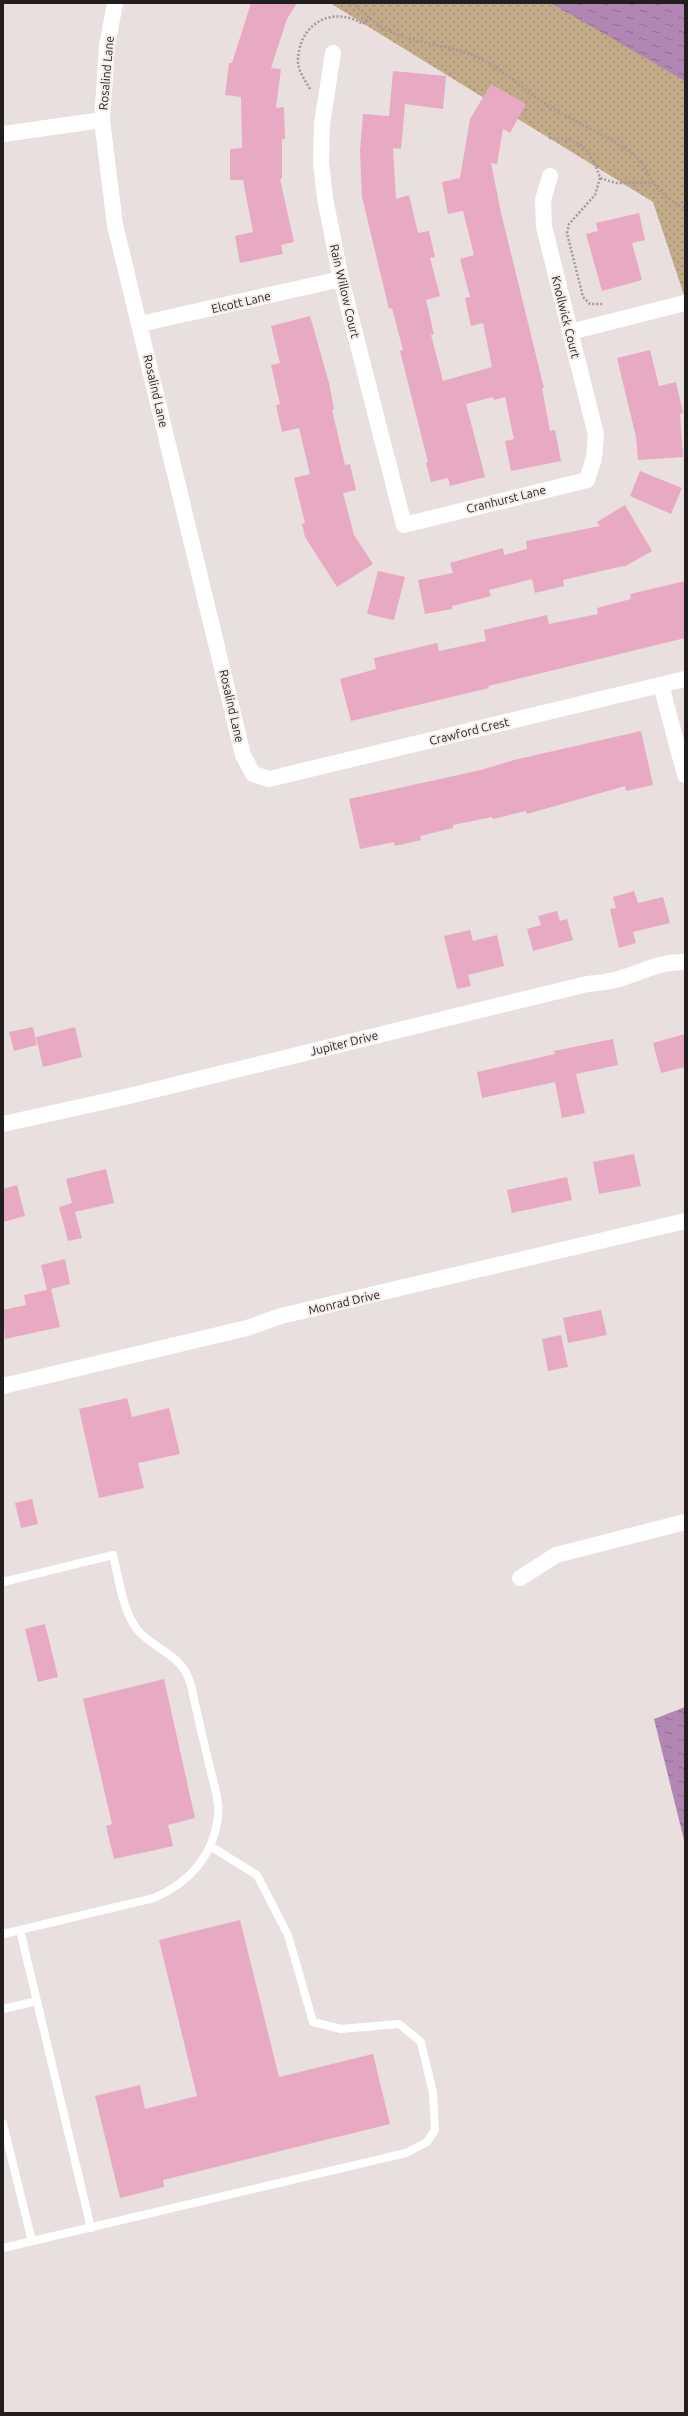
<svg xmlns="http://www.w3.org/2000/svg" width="688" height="2416" font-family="Ubuntu,sans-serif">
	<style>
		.grass { fill: url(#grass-dots) }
		.water { fill: url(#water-ripples) }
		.building { fill: #e8a9c2 }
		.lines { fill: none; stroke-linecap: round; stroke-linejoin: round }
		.path { stroke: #a19a9a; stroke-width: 2.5; stroke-dasharray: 2 2; stroke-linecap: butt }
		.lane { stroke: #fff; stroke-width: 8 }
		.street { stroke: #fff; stroke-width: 16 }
		.labels { text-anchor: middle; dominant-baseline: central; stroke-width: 4; stroke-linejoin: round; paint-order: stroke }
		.street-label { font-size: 12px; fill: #211e1d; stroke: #f6ecec }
	</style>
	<defs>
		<pattern id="grass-dots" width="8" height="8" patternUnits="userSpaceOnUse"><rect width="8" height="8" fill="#c3ab89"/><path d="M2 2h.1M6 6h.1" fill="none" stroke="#9e8b6f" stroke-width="1.8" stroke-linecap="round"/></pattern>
		<pattern id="water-ripples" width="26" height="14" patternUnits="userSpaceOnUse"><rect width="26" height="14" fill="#b186b2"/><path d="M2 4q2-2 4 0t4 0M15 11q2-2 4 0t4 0" fill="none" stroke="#906d90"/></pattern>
	</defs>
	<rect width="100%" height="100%" fill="#e9dfdf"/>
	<path class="grass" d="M330 3H685V298L653 202Z"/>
	<path class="water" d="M551 3H685V81Z
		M685 1707V1844L654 1719Z"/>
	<path class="building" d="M251 3H297L287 19 271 68 281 69 276 108 284 107 285 139H282V179H280L294 242 281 245 283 254 240 263 235 236 253 232 243 180H230V149L242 148 241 97 225 95 229 63H232Z
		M393 71 446 76 443 109 405 104 401 149 393 148 396 199 409 195 418 233 429 231 435 257 430 258 440 296 426 300 434 334 431 335 443 381 492 367 483 323 471 326 465 298 470 297 460 259 474 255 463 211 448 214 442 182 460 178 470 119 491 84 526 104 510 133 503 129 497 164 491 163 501 213 544 388H542L550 431 555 430 561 461 511 471 505 441 514 439 505 397 494 400 493 397 466 404 485 477 450 486 448 478 431 482 426 463 428 462 400 351 403 350 392 308 389 309 362 197 360 151 363 114 389 116Z
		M639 213 645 240 632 243 642 280 602 291 586 234 598 231 596 223Z
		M310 316 329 383 334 409 332 410 345 465 350 464 356 490 343 493 354 535 373 564 337 587 305 537 302 524 305 523 294 478 310 474 299 428 282 432 276 405 280 404 271 365 280 363 271 326Z
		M650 350 659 386 676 382 683 413 680 414 683 457 638 460 636 437 617 358Z
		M640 471 682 488 671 514 630 496Z
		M625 505 652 551 624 567 623 566 563 580 564 586 535 593 532 579 489 590 491 596 452 606V609L425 614 418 580 453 573 450 563 503 548 504 555 527 549 526 541 600 526 597 522Z
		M378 571 405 577 394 620 367 614Z
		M685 581V638L488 686 489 688 351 721 340 679 376 669 374 658 437 643 439 651 486 641 484 630 547 615 549 624 598 614 597 608 631 599 630 594Z
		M641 731 653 785 626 791 625 786 527 814 526 811 493 819 492 817 453 825V828L420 836 421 840 395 846 394 842 360 849 349 799 481 770 514 760Z
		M634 891 638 903 663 897 670 923 633 932 636 943 619 948 610 909 616 908 613 897Z
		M557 911 560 921 567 919 573 940 533 951 527 929 541 925 538 916Z
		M470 930 473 941 497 935 504 966 468 975 471 986 457 989 444 936Z
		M33 1027 37 1045 14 1051 9 1032Z
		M75 1027 82 1057 43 1067 36 1037Z
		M685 1034V1067L661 1073 653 1043Z
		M613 1039 618 1065 576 1074 585 1113 562 1118 555 1082 482 1098 477 1072 555 1054 554 1051Z
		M634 1154 641 1186 599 1194 593 1162Z
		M106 1169 114 1203 75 1212 82 1238 68 1241 59 1207 72 1203 66 1179Z
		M567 1177 572 1200 512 1213 507 1190Z
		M17 1185 25 1216 3 1222V1189Z
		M65 1259 70 1284 47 1290 41 1265Z
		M51 1289 60 1327 5 1339 3 1310 26 1305 24 1295Z
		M601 1310 607 1335 568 1343 563 1318Z
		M561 1335 568 1367 548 1371 542 1339Z
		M127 1398 132 1417 169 1408 180 1454 138 1463 144 1488 99 1498 79 1409Z
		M32 1499 38 1524 21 1528 15 1503Z
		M45 1624 58 1677 38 1682 25 1629Z
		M164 1679 195 1818 168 1825 173 1846 114 1859 106 1826 112 1824 83 1699Z
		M240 1920 279 2077 373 2054 390 2124 163 2180 164 2187 120 2198 95 2096 140 2085 145 2109 197 2096 159 1940Z"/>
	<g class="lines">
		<path class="path" d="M352 3C362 11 372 21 383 28 410 44 453 44 483 60 509 73 530 96 555 110 580 124 605 135 629 151 645 163 644 170 654 184 662 195 673 203 685 208
			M310 89C306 82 299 72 298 63 297 26 330 4 363 24L369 17
			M549 138C582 139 590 148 600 178L616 183H653
			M600 178 595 195 569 224 567 233 583 297 590 304H603"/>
		<path class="lane" d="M3 1582 113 1555C119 1579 122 1608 136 1628 149 1646 174 1652 185 1671 188 1675 189 1681 191 1685 197 1714 204 1743 211 1772 214 1785 220 1802 218 1817 213 1856 189 1883 154 1898L3 1934
			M20 1930 91 2228
			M3 2009 37 2001
			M3 2124 32 2241
			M3 2248 406 2153 427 2142 435 2130 433 2093 421 2042 399 2024 341 2029 313 2022 288 1935 257 1875 210 1846"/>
		<path class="street" d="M115 3 107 46 102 120 115 225 243 755 253 774 269 779 685 679
			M333 53 322 124 321 163 325 198 341 279 404 525 587 480 594 458 596 435 544 227 543 200 550 176
			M3 134 102 120
			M140 324 341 279
			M570 332 685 303
			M661 685 685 775
			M3 1124 125 1097 587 984C596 983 606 982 615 980 639 974 658 961 685 962
			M3 1386 247 1328 281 1316 685 1221
			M520 1578 556 1555 685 1522"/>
	</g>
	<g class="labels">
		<g class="street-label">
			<text transform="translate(106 73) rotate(-85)">Rosalind Lane</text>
			<text transform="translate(345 291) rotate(77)">Rain Willow Court</text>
			<text transform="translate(241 302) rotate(-13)">Elcott Lane</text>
			<text transform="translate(566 317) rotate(76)">Knollwick Court</text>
			<text transform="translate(156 391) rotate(77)">Rosalind Lane</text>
			<text transform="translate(506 499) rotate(-14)">Cranhurst Lane</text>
			<text transform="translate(232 706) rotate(77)">Rosalind Lane</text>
			<text transform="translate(469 731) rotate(-14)">Crawford Crest</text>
			<text transform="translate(344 1043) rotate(-14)">Jupiter Drive</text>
			<text transform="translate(344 1302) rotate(-13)">Monrad Drive</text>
		</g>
	</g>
	<rect width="688" height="2416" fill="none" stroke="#211e1d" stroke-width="8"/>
</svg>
